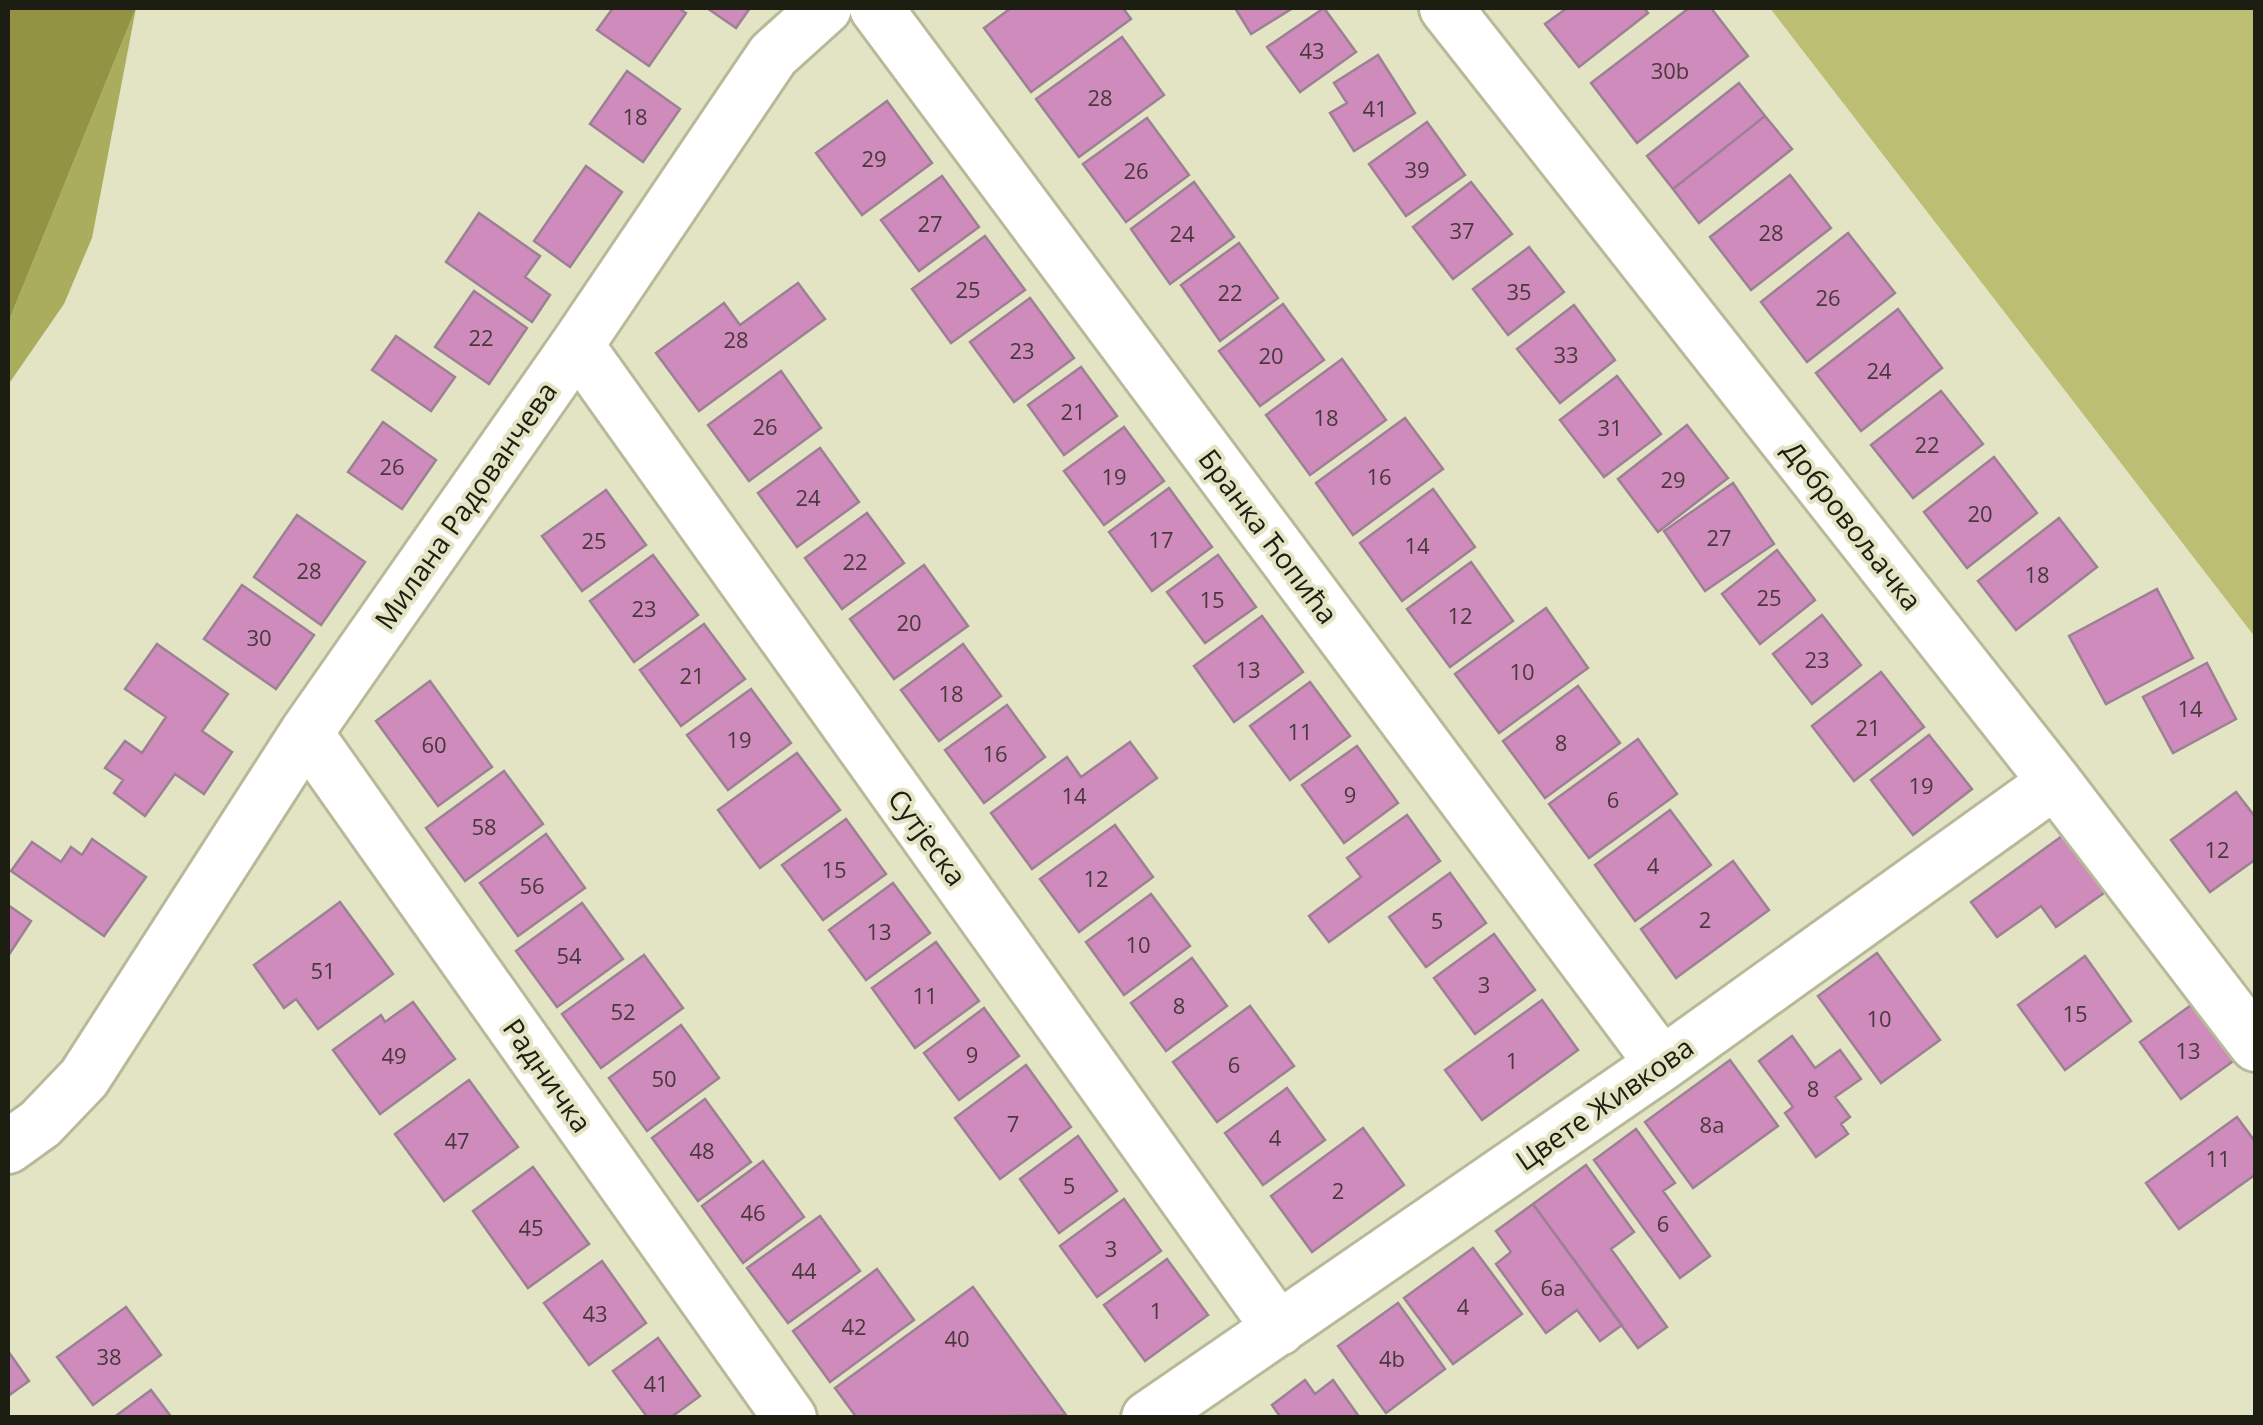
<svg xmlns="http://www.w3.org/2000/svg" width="2263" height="1425" font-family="'Open Sans',sans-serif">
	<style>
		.green { fill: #bbbe73 }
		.forest { fill: #aaad5e }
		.water { fill: #929444 }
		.building { fill: #ce8bbb; stroke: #9c8094; stroke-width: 2.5 }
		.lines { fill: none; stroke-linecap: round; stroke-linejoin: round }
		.minor-casing { stroke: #b7b999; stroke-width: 58 }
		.minor { stroke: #fff; stroke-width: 52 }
		.labels { text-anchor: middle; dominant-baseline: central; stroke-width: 8; stroke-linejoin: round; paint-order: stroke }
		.number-label { font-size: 22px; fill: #49393c }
		.street-label { font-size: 28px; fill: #1d1e12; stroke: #e2e4c3 }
	</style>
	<rect width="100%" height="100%" fill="#e2e4c3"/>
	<path class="green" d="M1770 8H2255V637Z"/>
	<path class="forest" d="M136 8 92 238 64 304 8 385V323Z"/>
	<path class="water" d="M8 8H136L8 323Z"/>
	<path class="building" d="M613 8H678L686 13 649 66 597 30Z
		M707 8H750L736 28Z
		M1011 8H1123L1131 19 1031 92 984 28Z
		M1235 8H1293L1251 34Z
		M1324 8 1356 52 1300 92 1267 47Z
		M1567 8H1644L1648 13 1579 67 1545 24Z
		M1689 8H1711L1748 56 1637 143 1591 83Z
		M1122 37 1164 95 1079 157 1036 99Z
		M1378 55 1415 113 1354 151 1330 113 1347 103 1334 83Z
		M627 71 680 109 643 162 590 124Z
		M1739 83 1765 116 1673 189 1647 156Z
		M887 101 932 163 862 215 816 153Z
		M1765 116 1792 149 1699 223 1673 189Z
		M1147 118 1189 175 1126 222 1083 164Z
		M1427 122 1465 175 1406 216 1369 164Z
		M586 166 622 192 570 267 534 241Z
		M1790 175 1831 228 1751 290 1710 237Z
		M942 176 979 227 919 271 881 220Z
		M1194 182 1234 237 1170 284 1131 229Z
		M1471 182 1512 234 1453 279 1413 227Z
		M479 213 540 256 525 277 550 295 532 322 446 262Z
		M1848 233 1895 293 1807 362 1761 302Z
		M985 236 1025 290 951 343 912 289Z
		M1239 243 1278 298 1220 341 1181 285Z
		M1529 247 1564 292 1508 335 1473 289Z
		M798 283 825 319 699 411 656 353 724 303 740 325Z
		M474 291 527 328 489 384 435 347Z
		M1030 298 1074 358 1014 402 970 342Z
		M1283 304 1324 360 1260 406 1219 351Z
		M1574 305 1615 360 1560 403 1517 349Z
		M1898 309 1942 368 1861 431 1816 373Z
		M396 336 455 377 431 411 372 370Z
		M1342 359 1386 420 1310 475 1266 415Z
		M1081 367 1117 416 1064 455 1028 405Z
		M781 371 821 428 749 481 708 425Z
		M1617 376 1661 434 1604 477 1560 420Z
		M1941 391 1983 444 1913 498 1871 445Z
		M1405 418 1443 469 1353 535 1316 483Z
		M383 422 436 460 402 509 348 472Z
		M1687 425 1728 478 1658 532 1618 479Z
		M1124 427 1164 481 1104 525 1064 471Z
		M820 448 859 502 797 547 758 493Z
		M1994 457 2037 513 1967 568 1924 512Z
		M1733 483 1774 544 1705 591 1664 531Z
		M1169 488 1212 547 1152 591 1109 532Z
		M1433 489 1475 547 1402 601 1360 543Z
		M606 490 646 545 582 591 542 536Z
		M867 513 904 563 842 609 805 558Z
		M297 515 365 562 321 625 254 577Z
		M2059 518 2097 567 2016 630 1978 581Z
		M1777 550 1815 600 1760 644 1722 594Z
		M653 555 698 615 634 662 590 601Z
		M1218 555 1256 607 1205 643 1167 592Z
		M1471 562 1513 621 1450 667 1407 609Z
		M924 565 968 626 894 679 850 619Z
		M242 585 314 635 276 689 204 639Z
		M2157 589 2193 658 2106 704 2069 636Z
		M1546 608 1588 668 1499 733 1455 674Z
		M1822 615 1861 665 1812 704 1773 654Z
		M1262 616 1303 672 1234 722 1194 666Z
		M704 624 745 679 681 726 640 670Z
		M157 644 228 694 202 731 232 752 204 794 175 774 145 816 114 793 123 780 105 768 125 741 142 753 166 717 125 689Z
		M963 644 1001 696 939 741 901 690Z
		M2207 663 2236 719 2173 753 2143 697Z
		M1881 672 1924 727 1854 781 1812 726Z
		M430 681 492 767 438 806 376 721Z
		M1310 682 1350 736 1290 780 1250 726Z
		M1578 686 1620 743 1545 798 1503 741Z
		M751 689 791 743 728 790 687 735Z
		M1007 705 1045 757 984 803 945 750Z
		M1929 735 1972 789 1913 835 1871 780Z
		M1638 739 1677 794 1589 858 1549 804Z
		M1130 742 1157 778 1032 869 991 813 1067 757 1081 777Z
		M1357 746 1398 803 1344 843 1302 785Z
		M797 753 840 810 760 868 718 810Z
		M504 771 543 824 465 881 426 828Z
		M2236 792 2256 818V859L2210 892 2171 840Z
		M1670 810 1711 865 1635 921 1595 865Z
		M1407 815 1440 861 1329 942 1309 916 1361 877 1347 858Z
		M846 819 886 874 823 920 782 865Z
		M1115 825 1153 877 1079 932 1040 879Z
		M2069 831 2111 888 2056 927 2041 906 1997 937 1971 902Z
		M546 834 585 888 518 936 480 883Z
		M92 839 146 877 104 936 11 871 32 842 61 862 71 847 82 855Z
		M1733 861 1769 910 1676 978 1641 929Z
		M1450 873 1486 923 1426 967 1389 917Z
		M893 883 930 933 866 980 829 930Z
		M1151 894 1190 946 1124 995 1086 942Z
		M340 902 393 974 318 1029 296 999 284 1008 254 965Z
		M582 903 623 959 557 1007 516 951Z
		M8 905 31 921 8 956Z
		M1494 934 1535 990 1475 1034 1434 978Z
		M936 942 979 1001 915 1048 872 988Z
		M1877 953 1940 1040 1881 1083 1818 996Z
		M644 955 683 1008 601 1068 562 1014Z
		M2085 956 2131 1021 2065 1070 2018 1005Z
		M1192 958 1227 1006 1166 1051 1131 1003Z
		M1542 1000 1578 1050 1482 1120 1445 1070Z
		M413 1002 455 1059 380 1114 333 1050 381 1015 385 1022Z
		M2194 1003 2236 1059 2181 1099 2140 1042Z
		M1250 1006 1294 1066 1217 1122 1173 1062Z
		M984 1008 1019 1056 959 1100 924 1053Z
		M681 1025 719 1078 647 1131 609 1078Z
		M1792 1036 1815 1068 1840 1050 1861 1079 1835 1097 1850 1117 1841 1124 1848 1134 1816 1157 1785 1113 1793 1107 1759 1061Z
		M1730 1060 1778 1126 1693 1188 1645 1122Z
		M1026 1065 1071 1127 1000 1179 955 1118Z
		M469 1080 518 1147 444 1201 395 1134Z
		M1287 1088 1325 1140 1263 1185 1225 1133Z
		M705 1099 751 1162 698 1201 652 1138Z
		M2237 1117 2256 1143V1174L2179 1229 2146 1183Z
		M1363 1128 1404 1185 1312 1252 1271 1196Z
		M1636 1129 1675 1183 1663 1191 1710 1256 1680 1278 1594 1160Z
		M1078 1136 1117 1191 1059 1233 1020 1179Z
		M763 1161 804 1217 743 1263 702 1206Z
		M1586 1165 1634 1232 1611 1249 1667 1327 1638 1348 1533 1204Z
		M533 1167 589 1244 528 1288 473 1211Z
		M1124 1199 1161 1251 1097 1297 1060 1246Z
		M1533 1204 1622 1325 1600 1341 1577 1310 1546 1333 1496 1264 1511 1252 1496 1231Z
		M820 1216 860 1271 788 1323 747 1268Z
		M1473 1248 1522 1314 1453 1364 1404 1298Z
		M1167 1259 1208 1315 1145 1361 1104 1305Z
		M602 1261 646 1323 589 1365 544 1303Z
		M877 1269 914 1320 830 1382 793 1331Z
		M973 1287 1066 1415 857 1418 835 1388Z
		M1398 1303 1445 1369 1386 1413 1338 1346Z
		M126 1307 161 1355 93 1405 57 1357Z
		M658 1338 700 1396 670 1418H648L613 1371Z
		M8 1351 29 1381 8 1396Z
		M1305 1380 1315 1394 1333 1380 1360 1418H1281L1272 1405Z
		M151 1390 172 1418H113Z"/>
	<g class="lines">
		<defs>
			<path id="minor" d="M876 8 1662 1064
				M1446 8 2055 782 2256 1045
				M577 345 1279 1329
				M306 733 790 1418
				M8 1147 40 1124 84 1078 306 733 577 345 773 55 825 8
				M1148 1418 1662 1064 2055 782"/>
		</defs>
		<use href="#minor" class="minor-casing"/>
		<use href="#minor" class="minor"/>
	</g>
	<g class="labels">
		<g class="number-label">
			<text x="1312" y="50">43</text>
			<text x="1670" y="70">30b</text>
			<text x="1100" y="97">28</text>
			<text x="1375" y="108">41</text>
			<text x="635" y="116">18</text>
			<text x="874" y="158">29</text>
			<text x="1417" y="169">39</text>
			<text x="1136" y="170">26</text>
			<text x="930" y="223">27</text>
			<text x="1462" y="230">37</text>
			<text x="1771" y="232">28</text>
			<text x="1182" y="233">24</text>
			<text x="968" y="289">25</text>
			<text x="1519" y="291">35</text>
			<text x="1230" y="292">22</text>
			<text x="1828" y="297">26</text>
			<text x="481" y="337">22</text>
			<text x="736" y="339">28</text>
			<text x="1022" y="350">23</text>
			<text x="1566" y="354">33</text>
			<text x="1271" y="355">20</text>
			<text x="1879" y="370">24</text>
			<text x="1073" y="411">21</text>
			<text x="1326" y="417">18</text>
			<text x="765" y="426">26</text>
			<text x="1610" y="427">31</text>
			<text x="1927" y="444">22</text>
			<text x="392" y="466">26</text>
			<text x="1114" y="476">19</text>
			<text x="1379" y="476">16</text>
			<text x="1673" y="479">29</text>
			<text x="808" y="497">24</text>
			<text x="1980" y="513">20</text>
			<text x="1719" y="537">27</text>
			<text x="1161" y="539">17</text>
			<text x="594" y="540">25</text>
			<text x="1417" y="545">14</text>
			<text x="855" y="561">22</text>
			<text x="309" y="570">28</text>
			<text x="2037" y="574">18</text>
			<text x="1769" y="597">25</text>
			<text x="1212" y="599">15</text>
			<text x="644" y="608">23</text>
			<text x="1460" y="615">12</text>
			<text x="909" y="622">20</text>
			<text x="259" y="637">30</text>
			<text x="1817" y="659">23</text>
			<text x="1248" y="669">13</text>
			<text x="1522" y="671">10</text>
			<text x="692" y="675">21</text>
			<text x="951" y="693">18</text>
			<text x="2190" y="708">14</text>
			<text x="1868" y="727">21</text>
			<text x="1300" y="731">11</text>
			<text x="739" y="739">19</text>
			<text x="1561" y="742">8</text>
			<text x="434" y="744">60</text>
			<text x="995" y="753">16</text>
			<text x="1921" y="785">19</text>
			<text x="1350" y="794">9</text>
			<text x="1074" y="795">14</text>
			<text x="1613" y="799">6</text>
			<text x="484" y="826">58</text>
			<text x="2217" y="849">12</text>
			<text x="1653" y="865">4</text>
			<text x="834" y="869">15</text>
			<text x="1096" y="878">12</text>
			<text x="532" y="885">56</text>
			<text x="1705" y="919">2</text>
			<text x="1437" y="920">5</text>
			<text x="879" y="931">13</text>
			<text x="1138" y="944">10</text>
			<text x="569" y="955">54</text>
			<text x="323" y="970">51</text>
			<text x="1484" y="984">3</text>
			<text x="925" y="995">11</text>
			<text x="1179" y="1005">8</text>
			<text x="623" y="1011">52</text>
			<text x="2075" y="1013">15</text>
			<text x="1879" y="1018">10</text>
			<text x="2188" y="1050">13</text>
			<text x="972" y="1054">9</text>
			<text x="394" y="1055">49</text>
			<text x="1512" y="1060">1</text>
			<text x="1234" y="1064">6</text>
			<text x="664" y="1078">50</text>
			<text x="1813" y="1088">8</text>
			<text x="1013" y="1123">7</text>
			<text x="1712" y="1124">8a</text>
			<text x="1275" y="1137">4</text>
			<text x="457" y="1140">47</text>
			<text x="702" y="1150">48</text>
			<text x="2218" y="1158">11</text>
			<text x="1069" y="1185">5</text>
			<text x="1338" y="1190">2</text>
			<text x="753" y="1212">46</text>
			<text x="1663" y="1223">6</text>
			<text x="531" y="1227">45</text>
			<text x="1111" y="1248">3</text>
			<text x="804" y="1270">44</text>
			<text x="1553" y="1287">6a</text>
			<text x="1463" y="1306">4</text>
			<text x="1156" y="1310">1</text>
			<text x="595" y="1313">43</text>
			<text x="854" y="1326">42</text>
			<text x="957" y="1338">40</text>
			<text x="109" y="1356">38</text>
			<text x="1392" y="1358">4b</text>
			<text x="656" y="1383">41</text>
		</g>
		<g class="street-label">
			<text transform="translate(465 505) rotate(-55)">Милана Радованчева</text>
			<text transform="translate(1853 525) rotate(52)">Добровољачка</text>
			<text transform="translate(1269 536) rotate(53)">Бранка Ћопића</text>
			<text transform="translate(928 837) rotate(54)">Сутјеска</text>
			<text transform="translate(548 1075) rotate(55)">Радничка</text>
			<text transform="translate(1604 1103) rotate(-35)">Цвете Живкова</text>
		</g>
	</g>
	<rect width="2263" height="1425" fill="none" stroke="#1d1e12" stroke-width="20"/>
</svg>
